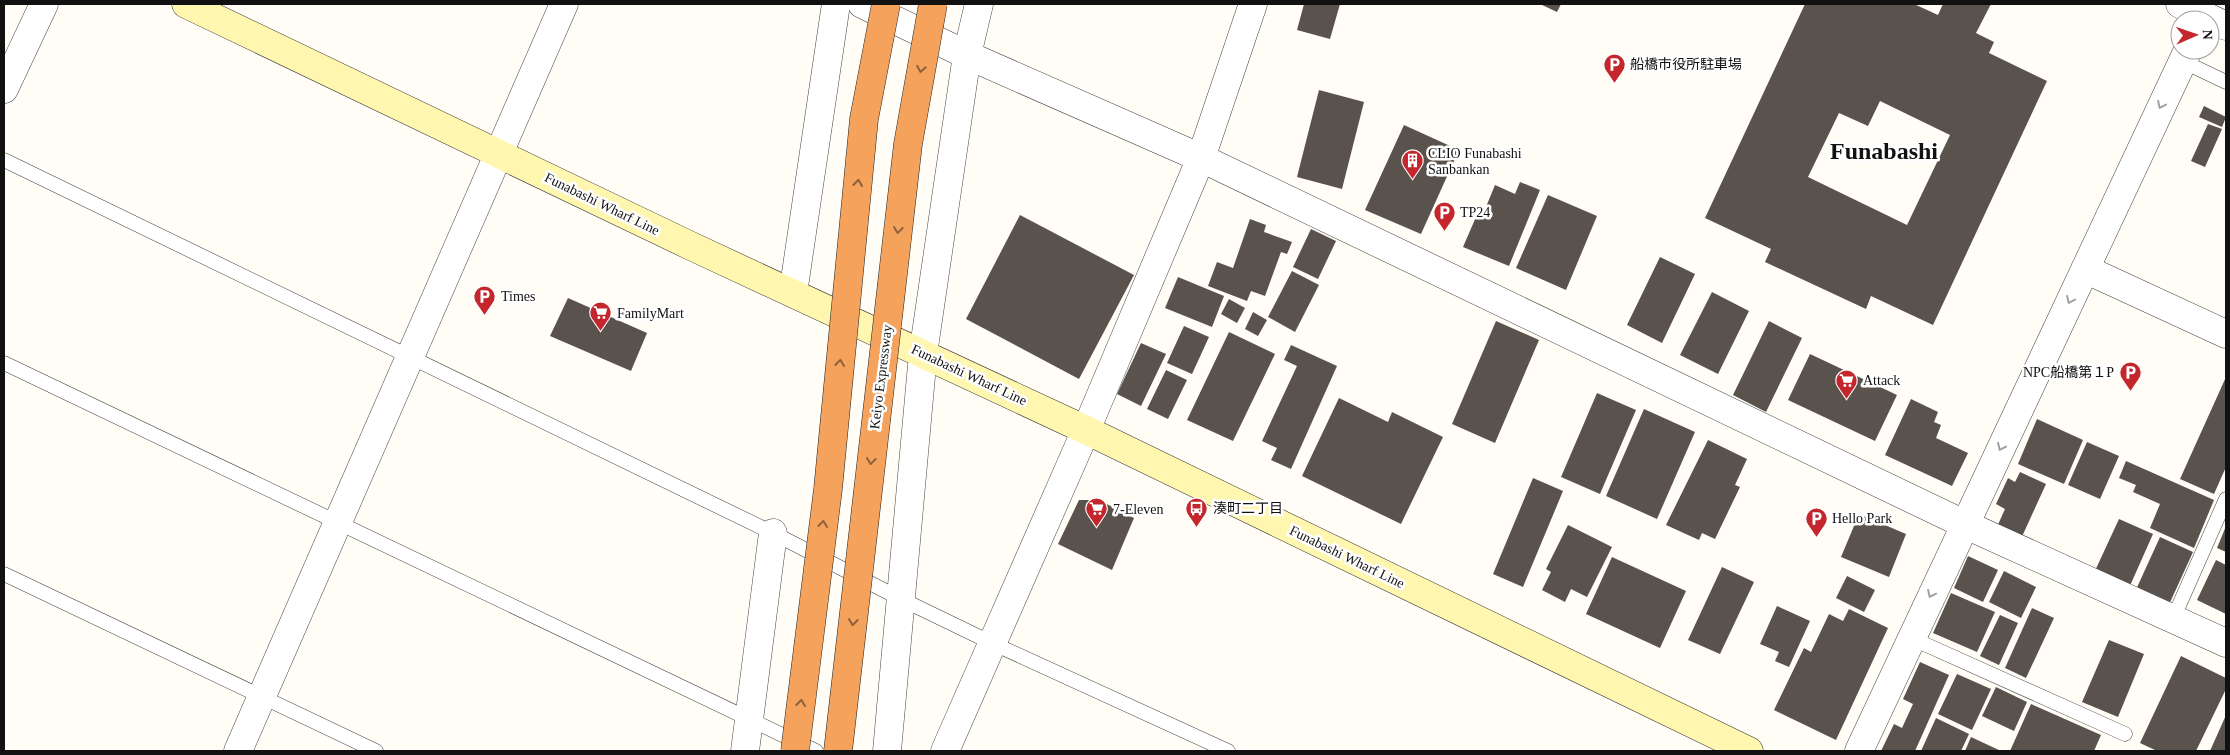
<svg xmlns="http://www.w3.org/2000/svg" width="2230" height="755" font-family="'Times New Roman','Noto Sans JP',serif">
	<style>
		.building { fill: #5a524d; fill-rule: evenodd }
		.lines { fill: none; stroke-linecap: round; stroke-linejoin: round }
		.service-casing { stroke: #444; stroke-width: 15 }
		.minor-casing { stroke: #444; stroke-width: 29 }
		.tertiary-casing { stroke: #444; stroke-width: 29 }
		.secondary-casing { stroke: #333; stroke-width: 29 }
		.service { stroke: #fff; stroke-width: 14 }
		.minor { stroke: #fff; stroke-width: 28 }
		.tertiary { stroke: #fff; stroke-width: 28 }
		.secondary { stroke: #fff6b0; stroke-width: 28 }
		.motorway-bridge-casing { stroke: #222; stroke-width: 29; stroke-linecap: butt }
		.motorway-bridge { stroke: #f5a25d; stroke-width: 28 }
		.oneway { stroke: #8e613b }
		.oneway2 { stroke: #a0a0a0 }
		.labels { text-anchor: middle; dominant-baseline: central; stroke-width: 5; stroke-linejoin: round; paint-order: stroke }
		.poi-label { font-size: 14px; fill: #111; stroke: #fff; text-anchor: start }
		.street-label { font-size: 14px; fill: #111; stroke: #fff }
		.town-label { font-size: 24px; font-weight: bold; fill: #111; stroke: #fff }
	</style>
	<rect width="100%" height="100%" fill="#fffdf5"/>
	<path class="building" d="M1304 4H1340L1330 39 1297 30Z
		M1540 4H1561L1557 12Z
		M1805 4H1914L1938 15 1943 4H1991L1976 33 1994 42 1989 53 2047 81 1933 325 1871 296 1866 309 1765 262 1771 249 1705 218ZM1880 101 1950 135 1907 225 1808 177 1839 113 1868 126Z
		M1319 90 1364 102 1342 189 1297 177Z
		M2204 106 2226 117 2222 127 2199 117Z
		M2208 124 2222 129 2205 167 2191 161Z
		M1404 125 1459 150 1421 234 1365 210Z
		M1520 182 1540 190 1509 266 1463 247 1476 217 1481 219 1495 185 1515 194Z
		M1548 195 1597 216 1566 290 1516 268Z
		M1020 215 1134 275 1079 379 966 319Z
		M1250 219 1266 225 1264 232 1292 242 1287 254 1281 252 1265 296 1251 291 1247 301 1208 286 1217 262 1233 268Z
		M1311 229 1336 241 1318 279 1293 267Z
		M1660 257 1695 274 1662 343 1627 325Z
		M1292 271 1319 285 1295 332 1268 317Z
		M1178 277 1224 296 1212 327 1165 308Z
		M1712 292 1749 311 1718 374 1680 355Z
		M568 298 647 333 631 371 550 336Z
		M1229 299 1245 308 1237 323 1221 314Z
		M1253 312 1267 320 1258 336 1245 329Z
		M1496 321 1539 340 1495 443 1452 424Z
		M1769 321 1802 338 1766 412 1733 395Z
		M1184 326 1209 337 1192 374 1167 363Z
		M1229 332 1275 354 1233 441 1187 420Z
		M1141 343 1166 354 1141 406 1117 394Z
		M1291 345 1337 366 1291 469 1271 460 1277 448 1262 441 1297 366 1284 360Z
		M1810 354 1897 395 1875 441 1788 400Z
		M1166 370 1187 380 1168 419 1147 409Z
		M2226 377V467L2214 494 2180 479Z
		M1597 393 1636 410 1600 494 1561 477Z
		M1339 398 1388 422 1392 412 1443 437 1401 524 1302 476Z
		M1911 399 1938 412 1934 422 1941 425 1936 438 1968 453 1952 486 1885 455Z
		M1644 409 1695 432 1657 519 1606 496Z
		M2037 419 2083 440 2064 484 2018 464Z
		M1708 440 1747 459 1735 485 1740 487 1715 539 1702 533 1699 540 1666 525Z
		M2087 442 2119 456 2100 499 2068 485Z
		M2126 461 2214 500 2194 548 2150 528 2160 504 2133 492 2136 485 2119 478Z
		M2020 472 2046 484 2020 541 1996 529 2005 509 1996 504 2008 478 2015 482Z
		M1533 478 1563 491 1523 587 1493 574Z
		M1079 500H1099L1134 518 1112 570 1058 544Z
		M1859 514 1906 534 1889 577 1841 557Z
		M2119 519 2153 534 2129 588 2094 573Z
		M1568 525 1612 547 1587 597 1571 589 1565 602 1542 590 1551 572 1546 569Z
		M2226 526V552L2217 548Z
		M2160 537 2193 552 2167 609 2134 594Z
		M1968 556 1998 570 1983 602 1954 588Z
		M1612 557 1686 591 1660 648 1586 614Z
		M2216 560 2226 565V614L2197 600Z
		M1722 567 1754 582 1720 654 1688 640Z
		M2004 571 2036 587 2021 618 1989 602Z
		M1847 576 1875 590 1864 612 1836 598Z
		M1951 593 1995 612 1977 652 1933 633Z
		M1777 606 1810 621 1789 667 1775 661 1779 652 1760 644Z
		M2032 608 2054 618 2026 678 2005 668Z
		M1849 609 1888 628 1836 740 1774 710 1804 648 1811 652 1829 614 1843 621Z
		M2000 615 2018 623 1999 665 1980 656Z
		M2109 640 2144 654 2118 717 2082 702Z
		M2181 656 2226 678V689L2196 751H2157L2140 743Z
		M1920 662 1949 675 1915 751H1881L1894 724 1902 728 1913 704 1903 699Z
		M1957 674 1991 689 1972 730 1938 714Z
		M1996 687 2027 702 2014 731 1982 716Z
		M2031 704 2101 735 2094 751H2010Z
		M2226 715V751H2210Z
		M1936 718 1969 734 1961 751H1921Z
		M1971 737 2001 751H1965Z"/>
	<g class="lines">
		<defs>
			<path id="service" d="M2182 61 2226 82
				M4 160 773 533 901 599 992 643 1228 751
				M4 363 816 751
				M4 574 376 751
				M2173 619 2226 499
				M1911 638 2125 734"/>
			<path id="minor" d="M862 4 967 55 1201 158 1964 524
				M4 89 44 4
				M2085 269 2226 334
				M238 751 564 4
				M745 751 773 533
				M887 751 923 354 967 55 979 4
				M945 751 1086 430 1201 158 1253 4
				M1859 751 2188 50"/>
			<path id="tertiary" d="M2180 4 2226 26
				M793 293 836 4
				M1964 524 2226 643"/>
			<path id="secondary" d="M186 4 691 246 1086 430 1749 751"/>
		</defs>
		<use href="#service" class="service-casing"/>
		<use href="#minor" class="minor-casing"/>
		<use href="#tertiary" class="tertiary-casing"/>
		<use href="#secondary" class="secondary-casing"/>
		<use href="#service" class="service"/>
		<use href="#minor" class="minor"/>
		<use href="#tertiary" class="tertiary"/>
		<use href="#secondary" class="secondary"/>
		<defs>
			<path id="motorway-bridge" d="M795 751 828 489 864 119 886 4
				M838 751 908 144 933 4"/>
		</defs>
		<use href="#motorway-bridge" class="motorway-bridge-casing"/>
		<use href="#motorway-bridge" class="motorway-bridge"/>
	</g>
	<defs><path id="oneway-chevron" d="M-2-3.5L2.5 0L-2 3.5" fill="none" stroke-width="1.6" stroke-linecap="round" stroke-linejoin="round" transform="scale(1.25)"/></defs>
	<g class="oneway">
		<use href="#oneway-chevron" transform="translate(921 69) rotate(100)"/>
		<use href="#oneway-chevron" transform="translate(858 183) rotate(-84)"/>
		<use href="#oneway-chevron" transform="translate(898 230) rotate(97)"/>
		<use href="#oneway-chevron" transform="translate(840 363) rotate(-84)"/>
		<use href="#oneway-chevron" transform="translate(871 461) rotate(97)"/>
		<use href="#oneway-chevron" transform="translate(823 524) rotate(-83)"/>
		<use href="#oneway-chevron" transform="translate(853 622) rotate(96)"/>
		<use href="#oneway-chevron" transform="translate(801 703) rotate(-83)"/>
	</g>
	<g class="oneway2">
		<use href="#oneway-chevron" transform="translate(2161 105) rotate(115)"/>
		<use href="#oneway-chevron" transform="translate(2070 300) rotate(115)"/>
		<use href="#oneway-chevron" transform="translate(2001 447) rotate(115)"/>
		<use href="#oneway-chevron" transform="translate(1931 594) rotate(115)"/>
	</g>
	<defs>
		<symbol id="parking-pin" viewBox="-11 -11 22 30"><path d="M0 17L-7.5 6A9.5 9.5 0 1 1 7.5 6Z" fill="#c4262e" stroke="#fff"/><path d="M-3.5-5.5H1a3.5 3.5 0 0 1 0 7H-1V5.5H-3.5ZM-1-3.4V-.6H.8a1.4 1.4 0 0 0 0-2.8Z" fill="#fff"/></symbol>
		<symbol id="building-pin" viewBox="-11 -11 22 30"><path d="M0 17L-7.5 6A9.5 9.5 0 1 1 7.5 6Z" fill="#c4262e" stroke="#fff"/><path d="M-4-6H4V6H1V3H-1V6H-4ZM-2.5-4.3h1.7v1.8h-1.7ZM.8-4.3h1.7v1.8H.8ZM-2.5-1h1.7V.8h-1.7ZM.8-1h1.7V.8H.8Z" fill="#fff"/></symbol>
		<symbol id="supermarket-pin" viewBox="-11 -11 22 30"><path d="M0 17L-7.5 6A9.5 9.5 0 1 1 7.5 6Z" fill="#c4262e" stroke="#fff"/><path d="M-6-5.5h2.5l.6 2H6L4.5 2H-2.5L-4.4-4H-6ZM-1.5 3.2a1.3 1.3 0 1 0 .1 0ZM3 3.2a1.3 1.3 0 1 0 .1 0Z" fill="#fff"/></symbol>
		<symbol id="bus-pin" viewBox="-11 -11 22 30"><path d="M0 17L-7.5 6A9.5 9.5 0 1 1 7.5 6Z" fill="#c4262e" stroke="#fff"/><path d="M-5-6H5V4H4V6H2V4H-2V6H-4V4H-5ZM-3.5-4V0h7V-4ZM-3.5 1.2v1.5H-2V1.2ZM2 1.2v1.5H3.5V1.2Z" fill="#fff"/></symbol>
	</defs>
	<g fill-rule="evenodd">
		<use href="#parking-pin" x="1602" y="52" width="25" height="34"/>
		<use href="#building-pin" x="1400" y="148" width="25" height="34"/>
		<use href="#parking-pin" x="1432" y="200" width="25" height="34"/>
		<use href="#parking-pin" x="472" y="284" width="25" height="34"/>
		<use href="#supermarket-pin" x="588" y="300" width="25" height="34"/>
		<use href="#parking-pin" x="2118" y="360" width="25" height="34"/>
		<use href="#supermarket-pin" x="1834" y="368" width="25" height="34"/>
		<use href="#bus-pin" x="1184" y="496" width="25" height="34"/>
		<use href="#supermarket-pin" x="1084" y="496" width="25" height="34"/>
		<use href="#parking-pin" x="1804" y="506" width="25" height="34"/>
	</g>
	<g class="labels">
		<g class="poi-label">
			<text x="1630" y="64">船橋市役所駐車場</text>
			<text x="1428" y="153">CLIO Funabashi<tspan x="1428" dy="16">Sanbankan</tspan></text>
			<text x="1460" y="212">TP24</text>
			<text x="501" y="296">Times</text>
			<text x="617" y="313">FamilyMart</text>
			<text x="2114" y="372" text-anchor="end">NPC船橋第１P</text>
			<text x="1863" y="380">Attack</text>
			<text x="1213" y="508">湊町二丁目</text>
			<text x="1113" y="509">7-Eleven</text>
			<text x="1832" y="518">Hello Park</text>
		</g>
		<g class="street-label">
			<text transform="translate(602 204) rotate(26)">Funabashi Wharf Line</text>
			<text transform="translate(969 375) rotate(25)">Funabashi Wharf Line</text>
			<text transform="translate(881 377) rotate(-83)">Keiyo Expressway</text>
			<text transform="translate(1347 557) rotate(26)">Funabashi Wharf Line</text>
		</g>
		<g class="town-label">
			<text x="1884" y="151">Funabashi</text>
		</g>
	</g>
	<rect width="2230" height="755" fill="none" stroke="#111111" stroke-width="10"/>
	<g transform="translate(2195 35) rotate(88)"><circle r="24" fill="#ffffff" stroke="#a0a0a0"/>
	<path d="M0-4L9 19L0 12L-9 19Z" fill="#c4262e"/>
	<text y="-8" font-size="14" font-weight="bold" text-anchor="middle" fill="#111111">N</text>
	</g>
</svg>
